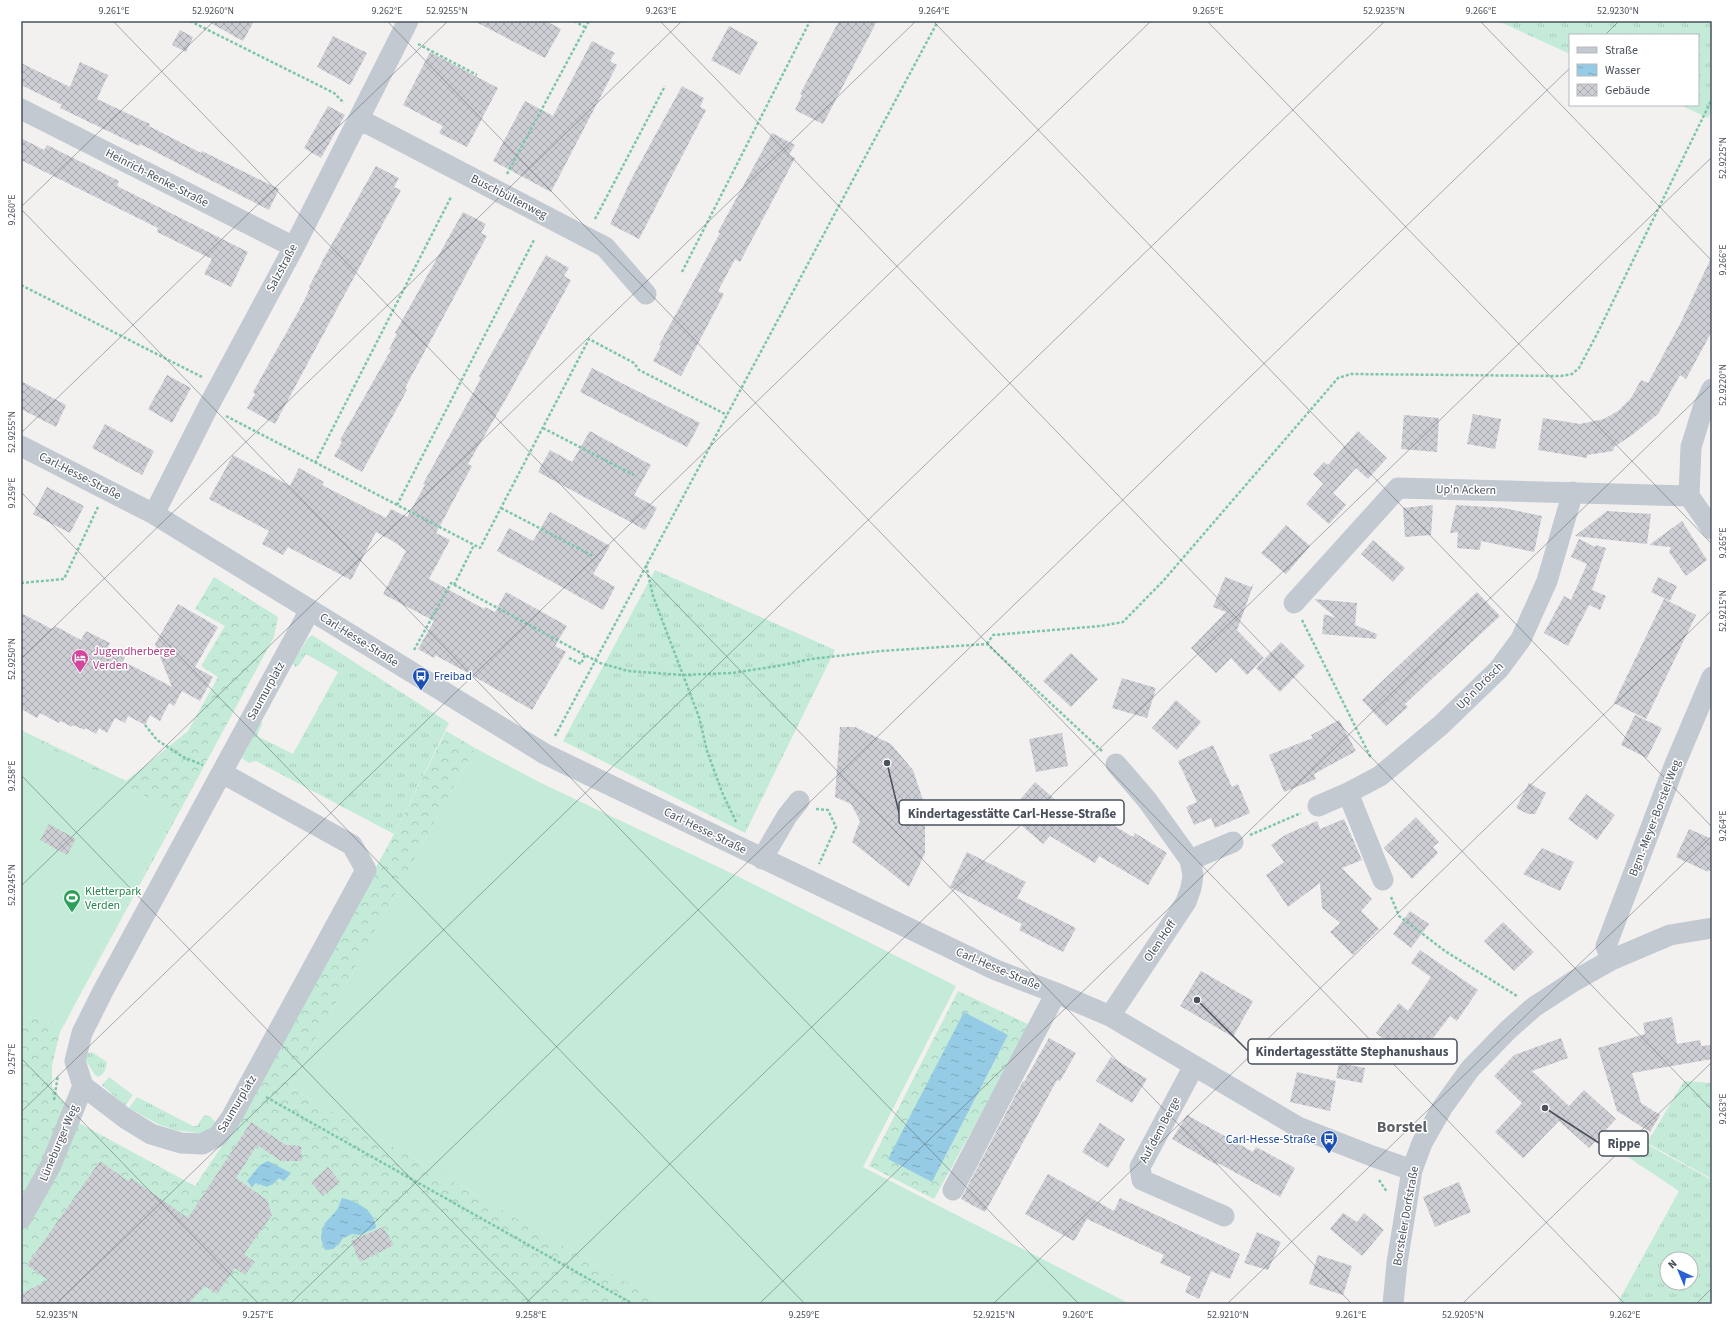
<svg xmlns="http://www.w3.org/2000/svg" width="1733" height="1325" font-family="'Source Sans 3',sans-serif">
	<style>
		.grass { fill: url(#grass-tufts); fill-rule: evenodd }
		.forest { fill: url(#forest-crowns); fill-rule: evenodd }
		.pitch { fill: #c3ebd7 }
		.water { fill: url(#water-ripples) }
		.building { fill: url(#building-cross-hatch) }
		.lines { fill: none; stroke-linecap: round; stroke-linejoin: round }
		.path { stroke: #7ec6ab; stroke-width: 2.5; stroke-dasharray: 3 2; stroke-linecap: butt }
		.minor { stroke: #c2c9d1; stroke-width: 21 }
		.ticks { fill: none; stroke: #4a515c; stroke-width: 1; stroke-opacity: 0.45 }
		.labels { text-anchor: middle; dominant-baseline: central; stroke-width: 3; stroke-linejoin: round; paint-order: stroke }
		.street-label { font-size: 12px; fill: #4a515c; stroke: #fff }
		.hotel-label { font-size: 12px; fill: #b23c85; stroke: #fff; text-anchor: start }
		.transit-label { font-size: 12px; fill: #164399; stroke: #fff; text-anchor: start }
		.leisure-label { font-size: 12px; fill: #27864d; stroke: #fff; text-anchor: start }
		.district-label { font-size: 16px; font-weight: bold; fill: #5d6065; stroke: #fff }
		.leader { fill: none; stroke: #4a515c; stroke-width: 1.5 }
		.callout-dot { fill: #4a515c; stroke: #fff; stroke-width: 1.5 }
		.callout { fill: #fff; stroke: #4a515c; stroke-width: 1.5 }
		.callout-label { font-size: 13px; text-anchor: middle; font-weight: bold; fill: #4a515c }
		.neatline { fill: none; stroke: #4a515c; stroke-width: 1.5 }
		.ticks-label { font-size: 10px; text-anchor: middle; fill: #4a515c }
	</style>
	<defs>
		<pattern id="grass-tufts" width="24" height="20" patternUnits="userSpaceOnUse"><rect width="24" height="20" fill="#c3ebd7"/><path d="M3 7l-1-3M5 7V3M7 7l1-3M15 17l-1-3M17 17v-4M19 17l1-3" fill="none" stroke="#a9cbbb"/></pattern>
		<pattern id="forest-crowns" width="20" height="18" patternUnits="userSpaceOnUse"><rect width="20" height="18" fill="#c3ebd7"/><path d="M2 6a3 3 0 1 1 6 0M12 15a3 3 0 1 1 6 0" fill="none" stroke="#a9cbbb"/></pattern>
		<pattern id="water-ripples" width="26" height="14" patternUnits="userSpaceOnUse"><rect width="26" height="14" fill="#95cbe4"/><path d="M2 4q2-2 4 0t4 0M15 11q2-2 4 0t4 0" fill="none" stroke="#7ca7bc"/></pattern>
		<pattern id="building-cross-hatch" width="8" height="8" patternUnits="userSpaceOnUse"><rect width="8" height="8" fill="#cecfd4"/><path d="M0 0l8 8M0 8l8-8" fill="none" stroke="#a9aaaf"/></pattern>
	</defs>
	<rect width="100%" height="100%" fill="#f2f1f0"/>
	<path class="grass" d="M1498 21H1712V110L1708 118 1680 105H1698V35H1570V54Z
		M655 570 835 650 745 833 563 741Z
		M312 635 449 723 394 834 256 761 249 763 242 758 259 724 263 722 257 736 293 754 338 672 306 654 298 666 295 667 293 663 307 639Z
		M92 1052 107 1062C106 1069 105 1074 98 1077L95 1075 85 1059 86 1054Z
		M109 1077 133 1095 125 1106 102 1085Z
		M1684 1081 1712 1083V1179L1647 1143Z
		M137 1097 193 1126H197L204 1115 211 1117 215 1122 214 1128 206 1134 175 1130 158 1124 129 1108Z
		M1637 1139 1712 1180V1304H1617L1679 1191 1628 1157ZM1667 1259H1691V1283H1667Z"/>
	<path class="forest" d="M214 577 278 617 274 637 60 1032 52 1065V1087L79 1123 195 1186 244 1113 394 834 446 731 475 748 290 1087 665 1304H21V1014L64 1025 176 812 21 734V730L126 781 188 731 218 677 201 666 225 626 195 609Z
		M958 991 1030 1025 934 1199 869 1166ZM964 1012 1008 1035 932 1182Z"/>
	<path class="pitch" d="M21 734 176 812 64 1025 21 1014Z
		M475 748 541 783 731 873 956 986 863 1167 1130 1304H665L290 1087Z"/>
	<path class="water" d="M964 1012 1008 1035 932 1182 888 1159Z
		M268 1161 291 1173 284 1181 279 1178 274 1183 267 1187 256 1183 252 1187 247 1181 260 1165Z
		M342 1198C357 1201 375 1211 376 1228L360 1235 352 1234 343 1238 339 1244 333 1249 325 1250 321 1239 322 1231 325 1223 337 1210Z"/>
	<path class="building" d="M207 21H254L243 41Z
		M474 21H546L561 29 545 58Z
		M839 21H877L823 124 795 110 802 95 800 94Z
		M729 26 758 42 740 75 711 60Z
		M180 30 193 37 186 52 172 45Z
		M333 36 367 53 350 85 317 67Z
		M592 41 615 53 610 61 617 65 551 192 493 161 525 101 553 116Z
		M430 52 498 88 467 147 439 133 443 126 403 105Z
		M80 62 108 75 97 99 150 124 149 126 201 153 202 151 279 189 269 210 140 144 139 146 60 108 62 105 21 85V63L70 87Z
		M682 86 704 98 700 107 706 110 639 239 610 224 633 176Z
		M328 106 345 115 321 158 304 148Z
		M772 133 795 145 789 155 795 158 740 262 735 259 718 291 724 294 681 376 653 361 661 346 659 345 720 233 718 232Z
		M21 138 44 150 47 145 119 181 117 186 248 252 231 287 204 274 212 259 157 232 158 228 21 160Z
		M376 166 399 178 394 187 401 190 275 424 247 408 255 394 253 392 303 303 310 288 309 287 325 256Z
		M463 212 486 224 481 233 487 236 405 388 407 390 362 472 334 456 342 442 340 440 391 350 389 349 397 334 395 333Z
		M546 255 569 268 564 276 571 280 508 395 468 464 472 466 436 533 450 540 429 579 484 609 485 607 495 612 506 592 567 626 555 646 566 652 532 710 468 673 435 655 434 658 418 649 434 621 383 594 406 551 396 543 376 532 351 580 288 547 283 555 262 544 269 531 209 499 233 455 290 486 299 468 324 482 322 485 386 518 391 509 407 517 425 485 423 484 473 393 481 378 479 376Z
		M1712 256V331L1686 379 1680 375 1658 414 1632 435 1614 447 1613 451 1587 455V458L1538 450 1543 418 1580 424 1604 419 1618 411 1631 398 1641 380 1648 383 1680 324Z
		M592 368 700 423 687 447 580 392Z
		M167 375 191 388 172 423 148 409Z
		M21 381 66 405 56 427 21 409Z
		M1473 414 1501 419 1495 449 1467 444Z
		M1404 415 1439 418 1437 452 1401 449Z
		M105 424 154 451 142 475 92 448Z
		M590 431 651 465 634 495 657 508 645 530 538 472 550 450 572 462Z
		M1358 431 1387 458 1368 479 1356 468 1333 493 1313 474 1324 462 1328 465Z
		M1323 484 1346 505 1329 524 1306 504Z
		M47 487 84 506 70 533 33 514Z
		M1433 505 1431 535 1405 537 1403 508Z
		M1456 505 1504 508 1542 516 1534 552 1481 541 1480 550 1457 548 1458 532 1450 533Z
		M1607 511 1651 514 1647 544 1575 536Z
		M550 512 610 546 593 574 615 587 603 610 497 551 509 528 533 541Z
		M1682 521 1707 560 1686 576 1669 552 1671 547 1649 545Z
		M1286 525 1310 546 1286 574 1261 553Z
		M1579 539 1595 547 1596 545 1606 548 1592 590 1606 596 1600 610 1589 605 1568 646 1544 633 1564 596 1571 600 1587 564 1571 557Z
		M1373 540 1405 568 1393 582 1361 554Z
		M1225 577 1251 587 1254 583 1237 630 1264 658 1247 675 1231 658 1216 673 1191 648 1226 612 1213 607Z
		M1658 577 1677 586 1670 601 1651 592Z
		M1477 592 1500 616 1405 704 1408 707 1386 726 1362 700Z
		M1314 599 1357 603 1355 625 1377 634 1376 639 1322 634 1324 614 1336 618Z
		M1664 599 1696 615 1646 719 1614 703Z
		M178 604 218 627 195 667 213 677 200 701 182 691 174 706 169 703 160 721 150 715 145 725 128 716 125 723 115 718 107 733 99 728 96 734 86 728 85 730 73 725 72 727 61 721 59 723 40 713 37 718 21 709V613L52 629 55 626 81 640 86 631 110 643 108 647 125 657 123 661 172 687 155 644Z
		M1281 642 1305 666 1280 692 1256 668Z
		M1071 653 1098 679 1071 707 1043 681Z
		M1122 678 1156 688 1147 718 1112 708Z
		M1176 700 1201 722 1177 750 1152 728Z
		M1635 715 1662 728 1647 758 1621 745Z
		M1339 720 1356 751 1314 774 1316 779 1284 792 1269 755 1313 738 1311 735Z
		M840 727H855L891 744 913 770 925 806V853L909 887 852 842 860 821 851 804 835 797Z
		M1062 733 1068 766 1036 772 1029 739Z
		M1213 745 1232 787 1238 784 1250 813 1215 828 1211 818 1194 825 1186 807 1197 802 1178 761Z
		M1035 782 1082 823 1089 811 1133 837 1135 833 1167 853 1148 885 1099 856 1095 863 1050 836 1043 844 1008 814Z
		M1529 783 1546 793 1535 814H1528L1516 808Z
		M1586 794 1615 815 1597 840 1568 819Z
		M1416 817 1439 842 1433 847 1438 853 1412 879 1384 848Z
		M1344 819 1362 860 1342 868 1372 899 1361 911 1379 929 1353 955 1330 932 1340 923 1322 908 1320 883 1288 907 1266 875 1284 862 1271 845 1285 835 1317 821 1320 829Z
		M49 824 76 839 67 855 40 840Z
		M1689 829 1712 839V872L1708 870V872L1676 857Z
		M1542 848 1574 862 1560 891 1523 874Z
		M967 852 1026 882 1017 898 1076 928 1063 952 1019 930 1022 924 950 887Z
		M1410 911 1429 924 1411 948 1393 934Z
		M1503 922 1534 952 1514 971 1484 941Z
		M1420 950 1478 990 1457 1021 1450 1016 1414 1063 1376 1033 1399 1003 1408 1011 1431 977 1411 963Z
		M1201 971 1253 1001 1233 1037 1180 1006Z
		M1672 1017 1677 1044 1700 1040 1701 1046 1712 1045V1059L1632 1073 1641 1103 1660 1115 1650 1132 1617 1111 1598 1048 1645 1034 1643 1023Z
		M1049 1038 1076 1053 1060 1081 1057 1080 985 1212 961 1199 1023 1081 1024 1082Z
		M1561 1038 1568 1058 1532 1071 1569 1106 1584 1090 1616 1119 1589 1148 1559 1121 1523 1158 1495 1132 1522 1103 1494 1076 1514 1055Z
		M1111 1057 1147 1079 1132 1103 1096 1081Z
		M1339 1063 1365 1068 1362 1083 1336 1078Z
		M1297 1072 1336 1081 1330 1111 1290 1102Z
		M1187 1115 1253 1152 1256 1147 1295 1168 1280 1197 1218 1163 1217 1165 1172 1139Z
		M251 1122 286 1145 301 1146 302 1161H281L257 1145 236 1178 267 1200 272 1215 244 1254 255 1262 245 1275 235 1268 217 1294 205 1286 188 1304H21V1294L48 1280 27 1265 100 1161 128 1181 131 1178 188 1218Z
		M1100 1123 1125 1139 1108 1168 1082 1152Z
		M328 1167 340 1182 323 1196 311 1182Z
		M1048 1174 1114 1211 1120 1198 1240 1254 1230 1279 1211 1271 1199 1299 1185 1292 1191 1277 1160 1263 1164 1255 1087 1219 1074 1241 1025 1214Z
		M1459 1182 1471 1212 1435 1227 1423 1197Z
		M1343 1213 1357 1222 1364 1213 1384 1230 1362 1256 1330 1229Z
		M383 1227 394 1245 360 1262 351 1241Z
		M1257 1232 1281 1242 1268 1270 1244 1263Z
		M1318 1255 1352 1266 1343 1295 1309 1284Z"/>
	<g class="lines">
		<path class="path" d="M190 21 334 93 344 103
			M574 21 585 27
			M418 44 477 75
			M507 174 589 21
			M595 219 665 86
			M682 272 810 21
			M21 285 202 377
			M226 416 480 548 589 339 634 363 639 370 727 415
			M543 428 634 475
			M315 463 451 197
			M397 505 534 240
			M501 508 593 556
			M646 565 653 596 699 717 707 751 722 792 736 822
			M21 583 64 579 98 507
			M454 585 474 545
			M1302 620 1371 758
			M987 644 993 635 1101 626 1123 622 1164 580 1338 378 1351 374 1561 376 1572 374 1579 368 1597 334 1712 99
			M414 650 451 583 600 663 628 671 682 675 732 673 778 666 811 659 881 651 987 644 1102 751
			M569 658 581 664 585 655
			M145 725 157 740 183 757 203 765
			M555 736 938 21
			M816 809 828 810 836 827 819 864
			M1250 835 1301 813
			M1391 897 1399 916 1445 951 1517 996
			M266 1097 633 1304
			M54 1100 58 1075
			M1379 1180 1387 1192"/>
		<path class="minor" d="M21 109 294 247
			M359 119 605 247 646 294
			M1712 389 1703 408 1691 447 1689 496 1712 529
			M21 446 154 514 545 754 996 970 1056 993 1110 1016 1298 1127 1372 1156 1412 1170
			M154 514 208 407 294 247 408 21
			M1294 603 1398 488 1689 496
			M222 773 352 845 366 870 231 1118 218 1136 202 1144 181 1143 151 1134 125 1118 83 1086 75 1061 82 1033 103 991 310 610
			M1348 793 1383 880
			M1318 806 1348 793 1380 776 1441 725 1499 669 1521 639 1547 581 1573 492
			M762 859 787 816 799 801
			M1190 860 1233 842
			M1611 960 1606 946 1675 764 1712 677
			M1110 1016 1186 902 1191 888 1193 875 1190 860 1147 800 1116 764
			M1194 1066 1140 1167 1142 1180 1224 1216
			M953 1190 1056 993
			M21 1219 51 1165 83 1086
			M1393 1304 1397 1263 1412 1170 1422 1143 1442 1108 1470 1069 1508 1030 1534 1007 1574 981 1611 960 1670 935 1712 928"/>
	</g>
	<path class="ticks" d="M113 21 1352 1304M387 21 1625 1304M660 21 1712 1110M933 21 1712 827M1207 21 1712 544M1480 21 1712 261M1605 35 1619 21M21 207 214 21M21 209 1079 1304M21 433 448 21M21 492 805 1304M21 659 682 21M21 775 532 1304M21 886 916 21M21 1058 259 1304M21 1112 1151 21M56 1304 1385 21M290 1304 1570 68M525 1304 1712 157M759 1304 1712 384M993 1304 1712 610M1227 1304 1712 836M1462 1304 1712 1062M1696 1304 1712 1288"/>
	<defs>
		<symbol id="hotel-pin" viewBox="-11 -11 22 30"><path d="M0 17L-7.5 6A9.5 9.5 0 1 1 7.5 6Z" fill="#d1479c" stroke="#fff"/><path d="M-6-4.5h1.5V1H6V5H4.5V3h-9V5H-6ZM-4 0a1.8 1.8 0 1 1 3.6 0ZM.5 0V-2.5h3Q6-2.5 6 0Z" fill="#fff"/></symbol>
		<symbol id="bus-pin" viewBox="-11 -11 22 30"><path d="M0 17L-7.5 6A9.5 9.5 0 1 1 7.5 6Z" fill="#1a4fb4" stroke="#fff"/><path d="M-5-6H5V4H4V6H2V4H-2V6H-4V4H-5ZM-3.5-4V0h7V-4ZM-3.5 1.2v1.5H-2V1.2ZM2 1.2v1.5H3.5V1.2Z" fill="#fff"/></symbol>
		<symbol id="stadium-pin" viewBox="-11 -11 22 30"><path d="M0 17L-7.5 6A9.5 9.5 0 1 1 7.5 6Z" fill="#2e9e5b" stroke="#fff"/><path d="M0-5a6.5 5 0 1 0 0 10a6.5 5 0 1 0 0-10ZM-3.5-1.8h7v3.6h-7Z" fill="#fff"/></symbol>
	</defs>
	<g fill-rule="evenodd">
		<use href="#hotel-pin" x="70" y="648" width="20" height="27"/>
		<use href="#bus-pin" x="411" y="666" width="20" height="27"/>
		<use href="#stadium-pin" x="62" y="888" width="20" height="27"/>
		<use href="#bus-pin" x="1319" y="1129" width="20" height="27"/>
	</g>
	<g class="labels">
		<g class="street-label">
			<text transform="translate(157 178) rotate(27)">Heinrich-Renke-Straße</text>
			<text transform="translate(509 197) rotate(27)">Buschbültenweg</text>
			<text transform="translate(282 268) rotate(-62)">Salzstraße</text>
			<text transform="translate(80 476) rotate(27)">Carl-Hesse-Straße</text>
			<text transform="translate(1466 490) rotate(1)">Up'n Ackern</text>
			<text transform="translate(359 640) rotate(32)">Carl-Hesse-Straße</text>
			<text transform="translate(1480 686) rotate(-45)">Up'n Drösch</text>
			<text transform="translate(266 691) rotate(-61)">Saumurplatz</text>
			<text transform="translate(1655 818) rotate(-69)">Bgm.-Meyer-Borstel-Weg</text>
			<text transform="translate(705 831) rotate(26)">Carl-Hesse-Straße</text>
			<text transform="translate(1160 941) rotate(-56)">Olen Hoff</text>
			<text transform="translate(998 969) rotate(23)">Carl-Hesse-Straße</text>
			<text transform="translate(237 1104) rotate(-59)">Saumurplatz</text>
			<text transform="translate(1160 1130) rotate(-62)">Auf dem Berge</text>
			<text transform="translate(59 1143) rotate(-67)">Lüneburger Weg</text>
			<text transform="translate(1406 1216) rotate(-80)">Borsteler Dorfstraße</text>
		</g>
		<g class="hotel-label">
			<text x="93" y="651">Jugendherberge<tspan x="93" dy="14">Verden</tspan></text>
		</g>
		<g class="transit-label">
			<text x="434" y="676">Freibad</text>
			<text x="1316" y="1139" text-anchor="end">Carl-Hesse-Straße</text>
		</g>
		<g class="leisure-label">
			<text x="85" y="891">Kletterpark<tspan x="85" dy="14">Verden</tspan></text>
		</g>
		<g class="district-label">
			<text x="1402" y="1127">Borstel</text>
		</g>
	</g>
	<path class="leader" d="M887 763L899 813M1197 1000L1248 1051M1545 1108L1599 1143"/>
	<g class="callout-dot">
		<circle cx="887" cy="763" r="4"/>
		<circle cx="1197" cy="1000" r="4"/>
		<circle cx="1545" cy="1108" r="4"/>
	</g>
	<g class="callout">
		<rect x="899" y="800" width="225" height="25" rx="4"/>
		<rect x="1248" y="1039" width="209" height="25" rx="4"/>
		<rect x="1599" y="1131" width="49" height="25" rx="4"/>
	</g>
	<g class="callout-label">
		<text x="1012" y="818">Kindertagesstätte Carl-Hesse-Straße</text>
		<text x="1352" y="1056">Kindertagesstätte Stephanushaus</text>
		<text x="1624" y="1148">Rippe</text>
	</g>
	<rect width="1733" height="1325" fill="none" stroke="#ffffff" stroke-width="44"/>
	<rect x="1569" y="34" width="130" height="72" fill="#ffffff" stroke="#b7b9be"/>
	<rect x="1577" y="47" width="20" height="6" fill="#c2c9d1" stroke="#b7b9be"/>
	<text x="1605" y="54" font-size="12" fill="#4a515c">Straße</text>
	<rect x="1577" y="64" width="20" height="12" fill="url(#water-ripples)" stroke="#b7b9be"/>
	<text x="1605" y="74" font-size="12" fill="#4a515c">Wasser</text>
	<rect x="1577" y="84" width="20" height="12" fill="url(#building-cross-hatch)" stroke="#b7b9be"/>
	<text x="1605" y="94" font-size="12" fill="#4a515c">Gebäude</text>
	<g transform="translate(1679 1271) rotate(316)"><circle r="19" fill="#ffffff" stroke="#b7b9be"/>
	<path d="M0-3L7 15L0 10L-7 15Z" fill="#2a61d3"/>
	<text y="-6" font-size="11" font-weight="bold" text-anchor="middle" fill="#4a515c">N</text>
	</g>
	<rect x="22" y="22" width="1689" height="1281" class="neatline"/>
	<g class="ticks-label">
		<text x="114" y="14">9.261°E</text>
		<text x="213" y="14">52.9260°N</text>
		<text x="387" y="14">9.262°E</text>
		<text x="447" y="14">52.9255°N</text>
		<text x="661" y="14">9.263°E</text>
		<text x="934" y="14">9.264°E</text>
		<text x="1208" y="14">9.265°E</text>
		<text x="1384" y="14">52.9235°N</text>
		<text x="1481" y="14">9.266°E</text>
		<text x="1618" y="14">52.9230°N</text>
		<text transform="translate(1722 158) rotate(-90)" y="4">52.9225°N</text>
		<text transform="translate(11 210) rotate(-90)" y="4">9.260°E</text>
		<text transform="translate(1722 260) rotate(-90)" y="4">9.266°E</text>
		<text transform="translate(1722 385) rotate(-90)" y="4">52.9220°N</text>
		<text transform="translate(11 432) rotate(-90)" y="4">52.9255°N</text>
		<text transform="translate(11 493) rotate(-90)" y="4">9.259°E</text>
		<text transform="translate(1722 543) rotate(-90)" y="4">9.265°E</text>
		<text transform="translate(1722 611) rotate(-90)" y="4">52.9215°N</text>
		<text transform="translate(11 659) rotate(-90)" y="4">52.9250°N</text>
		<text transform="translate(11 776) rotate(-90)" y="4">9.258°E</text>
		<text transform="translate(1722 826) rotate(-90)" y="4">9.264°E</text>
		<text transform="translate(11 885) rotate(-90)" y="4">52.9245°N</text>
		<text transform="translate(11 1059) rotate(-90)" y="4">9.257°E</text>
		<text transform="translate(1722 1109) rotate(-90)" y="4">9.263°E</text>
		<text x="57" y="1318">52.9235°N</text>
		<text x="258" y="1318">9.257°E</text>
		<text x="531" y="1318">9.258°E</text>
		<text x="804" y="1318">9.259°E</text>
		<text x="994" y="1318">52.9215°N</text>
		<text x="1078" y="1318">9.260°E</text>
		<text x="1228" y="1318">52.9210°N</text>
		<text x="1351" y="1318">9.261°E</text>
		<text x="1463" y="1318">52.9205°N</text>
		<text x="1625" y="1318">9.262°E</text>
	</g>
</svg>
